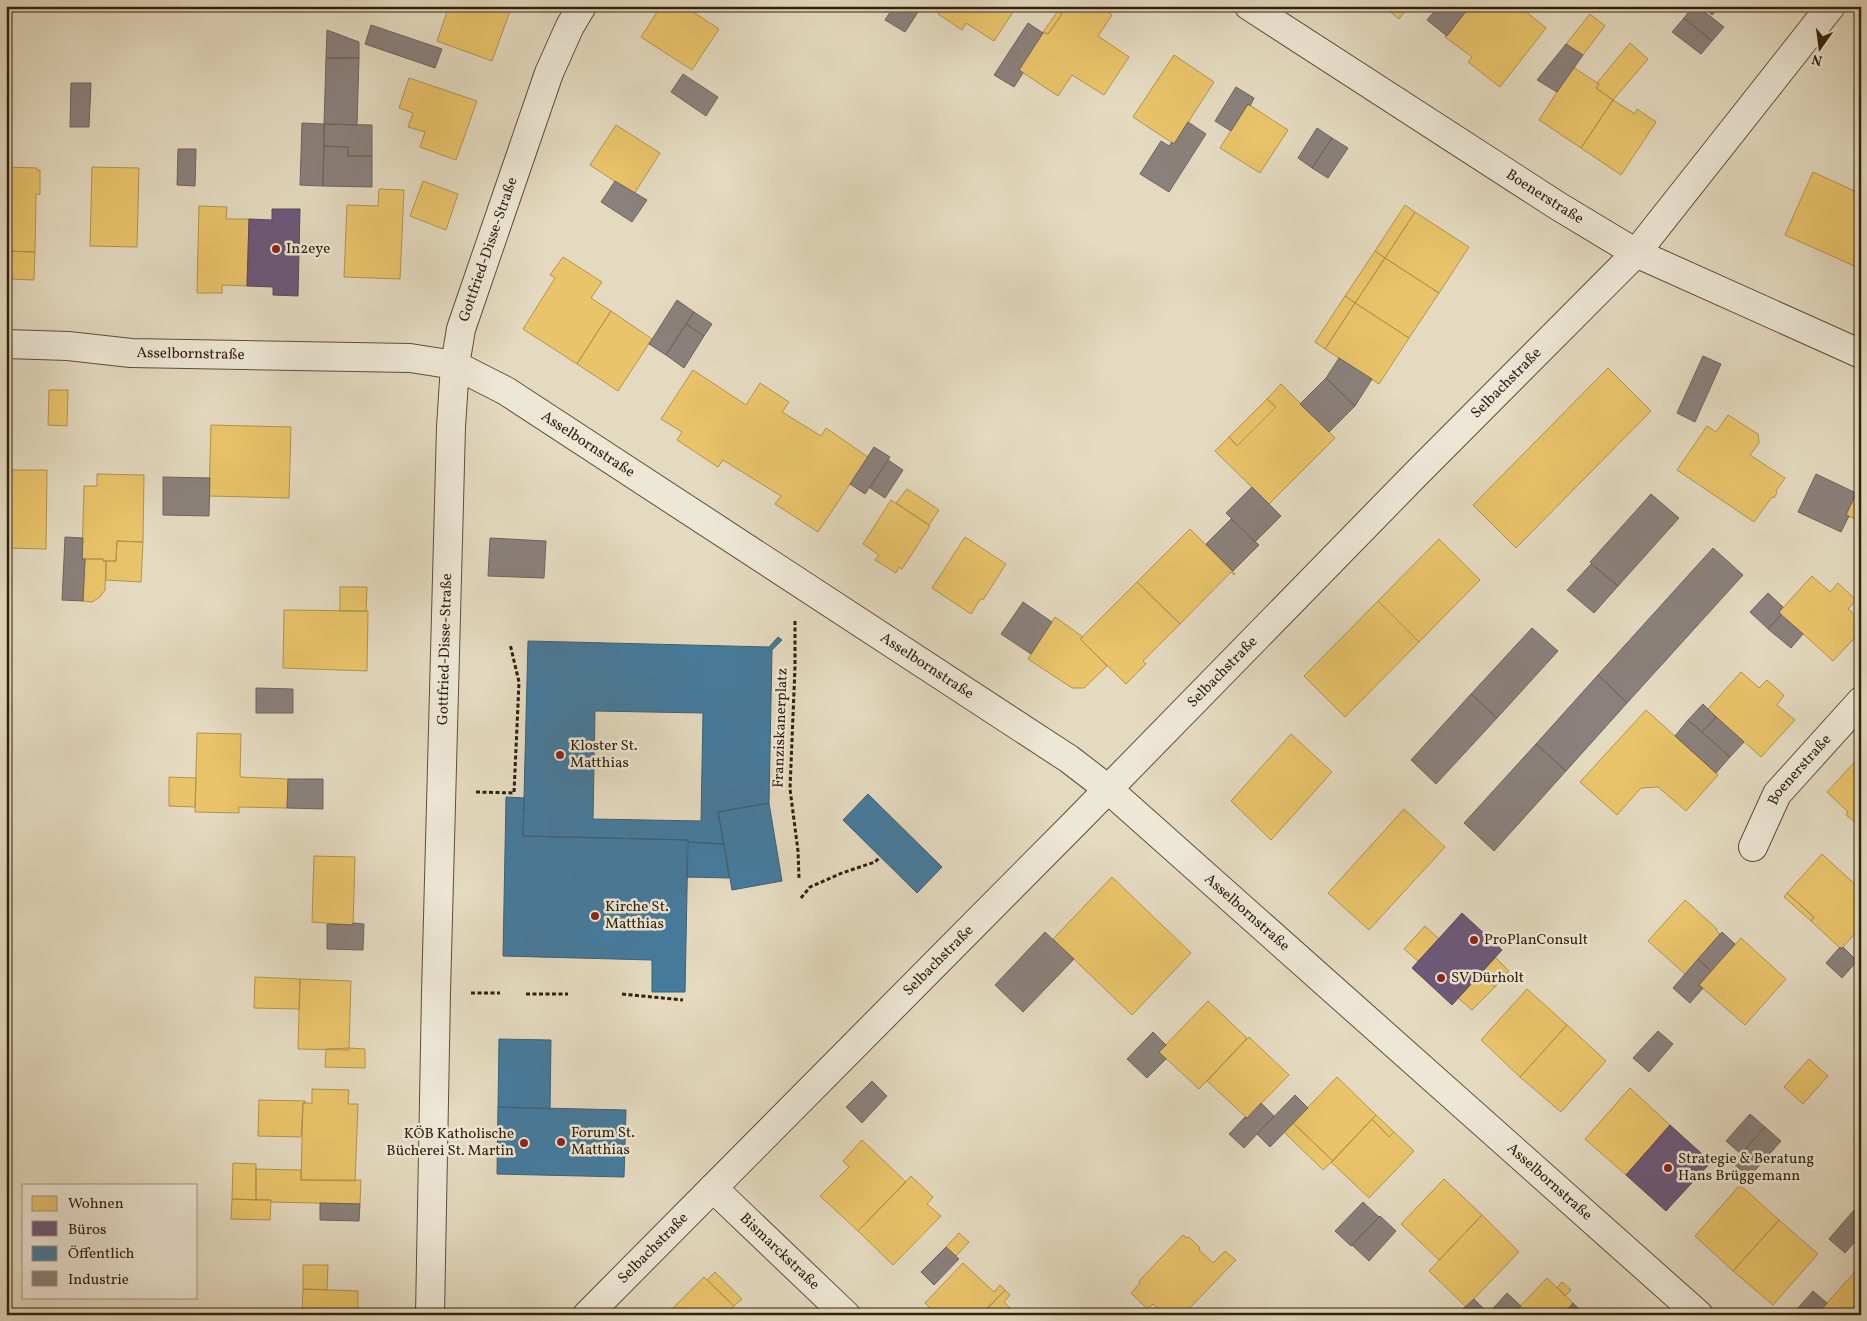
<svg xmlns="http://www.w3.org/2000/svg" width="1867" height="1321" font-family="Vollkorn,serif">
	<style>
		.homes { fill: #e9c46a; stroke: #b2934e }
		.offices { fill: #6d597a; stroke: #5b4859 }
		.public { fill: #457b9d; stroke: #3f6072; fill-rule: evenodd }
		.industry { fill: #8a817c; stroke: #70645b }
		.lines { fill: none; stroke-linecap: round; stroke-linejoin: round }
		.minor-casing { stroke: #5e4f3a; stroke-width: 30 }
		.path { stroke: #32210d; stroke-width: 3; stroke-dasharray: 4 2.5; stroke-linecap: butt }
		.minor { stroke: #ede7d6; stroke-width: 28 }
		.poi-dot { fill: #8f2418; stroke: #ede7d6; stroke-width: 2 }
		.labels { text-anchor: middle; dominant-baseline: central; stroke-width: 5; stroke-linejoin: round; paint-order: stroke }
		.street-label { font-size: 15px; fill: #32210d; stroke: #ede7d6 }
		.poi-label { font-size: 15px; fill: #32210d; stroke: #ede7d6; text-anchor: start }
	</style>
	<rect width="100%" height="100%" fill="#e4dac0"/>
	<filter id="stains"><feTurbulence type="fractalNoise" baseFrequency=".004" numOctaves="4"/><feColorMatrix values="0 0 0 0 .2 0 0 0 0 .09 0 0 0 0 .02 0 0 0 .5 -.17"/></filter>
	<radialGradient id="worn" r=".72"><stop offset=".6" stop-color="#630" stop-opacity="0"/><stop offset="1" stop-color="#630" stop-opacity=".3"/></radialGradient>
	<path class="homes" d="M449 6H497L510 11 492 61 437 41Z
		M661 6H684L719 29 692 70 641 37Z
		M934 6H1017L994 41 966 23 962 30 938 14 940 10Z
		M1061 6H1099L1112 15 1098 36 1129 57 1104 95 1072 75 1058 96 1019 70 1043 32 1048 34 1062 14 1058 11Z
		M1383 6H1409L1399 19Z
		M1470 6H1519L1546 28 1500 87 1468 62 1472 57 1445 37Z
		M1058 11 1062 14 1048 34 1043 32Z
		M1590 14 1605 26 1583 55 1566 44Z
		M1630 43 1648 59 1613 100 1596 88 1599 84 1597 83Z
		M1174 55 1214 82 1174 144 1133 117Z
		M1573 67 1599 84 1596 88 1613 100 1581 148 1539 120Z
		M409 78 477 101 456 160 420 147 425 132 408 127 413 113 399 108Z
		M1613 100 1635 114 1637 109 1656 122 1621 175 1581 148Z
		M1248 104 1288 130 1260 173 1220 148Z
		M616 125 660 153 634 194 590 165Z
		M6 167 37 168V170H40V194H36L35 252 6 251Z
		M92 167 139 168 137 247 90 246Z
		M1813 172 1861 194V269L1785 235Z
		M423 181 458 194 446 230 410 216Z
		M379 189 404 190 400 279 344 277 347 205 378 206Z
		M1405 205 1415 212 1385 258 1375 251Z
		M199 206 227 207 226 219H249L247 286 222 285V293H197Z
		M1415 212 1469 247 1439 293 1385 258Z
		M6 251 35 252 34 280 6 279Z
		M1375 251 1385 258 1355 303 1345 296Z
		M563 257 602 282 591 298 611 311 577 364 523 329 555 278 550 275Z
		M1385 258 1439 293 1409 338 1355 303Z
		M1345 296 1355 303 1325 349 1315 342Z
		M1355 303 1409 338 1379 384 1325 349Z
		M611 311 652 339 618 391 577 364Z
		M1608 368 1651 411 1516 548 1473 505Z
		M693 370 746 405 760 383 789 402 782 412 821 436 826 428 868 457 818 532 775 504 781 496 723 460 718 467 677 440 682 432 661 419Z
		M1281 384 1335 438 1269 504 1215 451 1229 437 1237 446 1276 407 1267 399Z
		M49 390H68L67 426 48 425Z
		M1267 399 1276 407 1237 446 1229 437Z
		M1728 415 1758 434 1759 443 1750 455 1785 478 1776 491 1777 493 1774 498 1772 497 1754 522 1677 470 1707 426 1716 432Z
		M211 425 291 427 289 498 209 496Z
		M6 470H47L46 549 6 548Z
		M97 474 144 475 143 542 117 541 116 561H103V559H82L84 486H97Z
		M907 489 939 510 929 525 896 503Z
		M1857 491 1861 493V521L1846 515Z
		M891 500 930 526 902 569 899 567 896 573 875 560 879 555 863 544Z
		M1190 529 1235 574 1234 575 1231 572 1180 624 1137 582Z
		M965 537 1006 564 983 600 981 598 971 614 932 588Z
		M1439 539 1480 580 1419 642 1378 601Z
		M117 541 143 542 141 582 106 580V561H116Z
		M85 559H103V561H106L105 590 100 597 92 602 83 601Z
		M1812 576 1830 592 1838 583 1856 600 1848 609 1861 620V631L1833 661 1779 612Z
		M1137 582 1180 624 1143 661 1146 664 1126 684 1080 639Z
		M340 587H367L366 611H340Z
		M1378 601 1419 642 1345 717 1304 676Z
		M284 610 368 611 367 671 283 668Z
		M1055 617 1083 637 1080 639 1107 666 1084 688H1072L1028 659Z
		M1741 672 1759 688 1767 680 1784 695 1777 705 1795 720 1761 757 1708 709Z
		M1646 710 1718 775 1686 811 1658 787 1641 788 1617 815 1580 782Z
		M197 733 241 734 240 777 288 779 287 808 239 807V813L195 812Z
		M1291 734 1332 772 1271 840 1231 801Z
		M1861 755V827L1846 815 1848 812 1827 792Z
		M169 777 196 778 195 807 169 806Z
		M1404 809 1445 847 1369 930 1328 893Z
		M1822 854 1861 890V916L1855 923 1860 928 1841 949 1811 921 1814 917 1787 893Z
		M314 856 355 857 353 925 312 922Z
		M1112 877 1191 953 1132 1015 1053 939Z
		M1787 893 1814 917 1811 921 1784 897Z
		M1685 900 1717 929 1716 930 1720 934 1685 974 1648 941Z
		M1425 926 1439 939 1418 961 1404 949Z
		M1741 938 1786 979 1745 1025 1699 985Z
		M1495 957 1509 971 1495 987 1481 973Z
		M1481 973 1495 987 1472 1010 1458 998Z
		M255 977 300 979 299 1009 254 1008Z
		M300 979 351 981 349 1050 298 1049Z
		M1527 989 1567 1025 1520 1077 1481 1040Z
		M1208 1001 1247 1038 1199 1089 1159 1052Z
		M1567 1025 1606 1061 1561 1112 1520 1077Z
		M1249 1037 1289 1075 1247 1118 1207 1081Z
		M350 1048 365 1049V1068L325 1067 326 1049Z
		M1809 1059 1828 1076 1803 1104 1784 1087Z
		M1337 1077 1376 1115 1333 1161 1293 1123Z
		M1630 1088 1670 1125 1626 1175 1585 1139Z
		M312 1089 349 1090 348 1104H358L355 1181 301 1180 303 1103H312Z
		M259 1100 305 1101 306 1103H303L301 1137 258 1136Z
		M1376 1115 1394 1132 1389 1137 1372 1119Z
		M1372 1119 1389 1137 1394 1132 1414 1151 1369 1198 1331 1162Z
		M1293 1123 1333 1161 1323 1170 1284 1132Z
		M862 1140 906 1182 858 1231 820 1196 849 1167 843 1161Z
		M233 1163 256 1164V1200L232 1199Z
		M256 1169 301 1170V1180H361L360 1204 271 1202V1200H256Z
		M911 1176 933 1197 927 1204 941 1216 893 1265 858 1231Z
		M1444 1179 1482 1215 1439 1260 1401 1224Z
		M1740 1185 1779 1220 1733 1271 1695 1236Z
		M232 1199 271 1200 270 1220 231 1219Z
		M1482 1215 1519 1252 1466 1307 1429 1271Z
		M1779 1220 1818 1254 1773 1305 1733 1271Z
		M959 1233 969 1242 956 1256 946 1247Z
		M1183 1235 1187 1238 1189 1237 1200 1248 1199 1250 1213 1263 1225 1251 1236 1260 1183 1315H1164L1153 1304 1147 1309 1131 1293 1140 1283 1139 1281Z
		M963 1263 994 1292 1000 1285 1005 1290 981 1315H937L925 1303Z
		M303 1265H328L327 1290 303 1289Z
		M1861 1265V1315H1817L1827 1303Z
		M715 1272 742 1299 734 1306 707 1280Z
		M704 1277 734 1306 726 1315H666Z
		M1547 1278 1573 1303 1563 1315H1512Z
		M1562 1282 1571 1290 1565 1296 1557 1288Z
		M303 1289 358 1291V1315H302Z
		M1005 1290 1010 1295 1004 1302 1017 1315H981Z"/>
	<path class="offices" d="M272 209H300L298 296 273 295V287L247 286 249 219 272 220Z
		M1462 913 1502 950 1452 1005 1412 968Z
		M1670 1125 1711 1162 1666 1211 1626 1175Z"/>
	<path class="public" d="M778 637 782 640 772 650 769 803 718 812 724 844 687 842 688 840 523 836 528 641 769 647ZM595 711 703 713 701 821 593 819Z
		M868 794 942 867 917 893 843 820Z
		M506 797 524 798 523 836 688 840 685 992H652V960L503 956Z
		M769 803 782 881 732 890 718 812Z
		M687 842 724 844 729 878 687 877Z
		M499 1039 551 1040 550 1109 498 1107Z
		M498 1107 626 1110 624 1177 497 1174Z"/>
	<path class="industry" d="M894 6H922L905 32 885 20Z
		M1439 6H1470L1447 36 1427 20Z
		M1693 6H1697L1724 27 1712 41 1684 18Z
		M1702 6H1720L1712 15Z
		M1684 18 1712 41 1701 54 1672 32Z
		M1028 23 1043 33 1019 70 1023 73 1014 87 994 75Z
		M371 25 442 49 435 68 365 44Z
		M327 30 359 42V58H326Z
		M1566 44 1583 55 1557 92 1537 80Z
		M326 58H359L357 125 324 124Z
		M683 74 718 97 706 116 671 92Z
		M71 83H91L89 127H70Z
		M1236 87 1254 98 1250 106 1248 104 1231 131 1215 121Z
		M1188 122 1206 134 1169 192 1140 174 1161 141 1169 146 1172 142 1174 144Z
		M302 123 324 124 323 186 300 185Z
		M324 124 372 125V156H348V147L324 146Z
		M1317 128 1332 138 1312 168 1298 158Z
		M1332 138 1348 148 1328 178 1312 168Z
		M324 146 348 147V156H372V187L323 186Z
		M178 149H196L195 186 177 185Z
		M615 181 647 200 632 222 601 202Z
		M677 300 694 312 666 355 649 344Z
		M694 312 712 324 704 336 686 324Z
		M686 324 704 336 684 368 666 355Z
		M1703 356 1721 364 1695 422 1677 413Z
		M1339 358 1372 379 1355 406 1326 378Z
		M1326 378 1355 406 1329 432 1300 404Z
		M874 447 890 457 865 494 850 484Z
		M888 460 903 470 885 498 870 488Z
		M1816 474 1856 493 1846 515 1849 516 1841 532 1798 512Z
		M163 477 210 478 209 516 163 515Z
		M1252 487 1281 516 1255 542 1226 513Z
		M1651 494 1679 518 1618 586 1590 562Z
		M1231 519 1259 545 1233 571 1206 544Z
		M65 537 83 538 82 559H85L83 601 62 600Z
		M490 538 546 541 544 578 488 576Z
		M1713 548 1743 575 1627 703 1598 675Z
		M1591 564 1618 586 1594 613 1567 590Z
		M1768 593 1783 607 1779 612 1781 615 1768 629 1750 612Z
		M1023 602 1052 622 1031 654 1001 634Z
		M1781 615 1803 634 1791 648 1768 629Z
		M1532 628 1558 651 1497 718 1471 694Z
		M1598 675 1627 703 1566 771 1536 744Z
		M256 688 293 689V713H256Z
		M1471 694 1497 718 1436 784 1411 760Z
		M1703 704 1716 717 1702 732 1688 720Z
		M1716 717 1744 742 1730 757 1702 732Z
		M1688 720 1730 757 1716 773 1675 736Z
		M1536 744 1566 771 1494 851 1464 823Z
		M288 779H323V809L287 808Z
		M353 923 364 924 363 950 327 949V924L353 925Z
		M1045 932 1074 959 1023 1012 995 985Z
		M1722 932 1735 944 1711 971 1698 959Z
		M1840 947 1841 949 1843 947 1857 961 1842 978 1826 963Z
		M1698 959 1711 971 1699 985 1703 988 1690 1003 1673 988Z
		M1658 1031 1673 1044 1649 1072 1633 1058Z
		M1153 1032 1166 1045 1159 1052 1166 1059 1147 1078 1127 1059Z
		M872 1081 887 1096 862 1123 846 1107Z
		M1295 1095 1308 1108 1270 1147 1257 1134Z
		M1261 1103 1274 1116 1244 1148 1229 1134 1245 1117 1247 1118Z
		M1750 1114 1765 1127 1741 1154 1726 1141Z
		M1765 1127 1781 1141 1749 1177 1733 1163Z
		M1363 1202 1379 1217 1351 1246 1335 1231Z
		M320 1203 360 1204 359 1221 320 1220Z
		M1854 1210 1861 1215V1235L1845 1253 1829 1239Z
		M1380 1216 1396 1231 1369 1261 1352 1245Z
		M946 1247 959 1259 934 1285 921 1272Z
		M1813 1291 1827 1303 1817 1315H1792Z
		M1507 1293 1521 1306 1512 1315H1487Z
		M1474 1299 1488 1313 1487 1315H1456Z
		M1573 1303 1585 1315H1563Z"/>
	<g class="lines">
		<defs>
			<g id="minor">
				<path id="s1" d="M1249 6 1558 206 1636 253 1861 354"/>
				<path id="s2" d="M6 344 68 346 131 353 410 358 455 365 506 391 1069 759 1108 789 1699 1315"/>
				<path id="s3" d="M1753 847 1777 794 1861 701"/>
				<path id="s4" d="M713 1188 846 1315"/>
				<path id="s5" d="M430 1315 436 993 451 427 455 365 461 329 549 73 570 26 582 6"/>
				<path id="s6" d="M587 1315 1076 822 1415 475 1636 253 1831 6"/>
			</g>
		</defs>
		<use href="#minor" class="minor-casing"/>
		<path class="path" d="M795 621V667L790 789 798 851 799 878
			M476 792 514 793 519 682 510 644
			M801 898 810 887 842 873 875 862 880 857
			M471 993H500
			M526 994H568
			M622 994 683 1000"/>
		<use href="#minor" class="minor"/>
	</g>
	<g class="poi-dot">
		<circle cx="276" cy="249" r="5"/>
		<circle cx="560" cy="755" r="5"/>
		<circle cx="595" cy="916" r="5"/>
		<circle cx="1474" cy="940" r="5"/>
		<circle cx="1441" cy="978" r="5"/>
		<circle cx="561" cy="1142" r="5"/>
		<circle cx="524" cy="1143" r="5"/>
		<circle cx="1668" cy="1168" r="5"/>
	</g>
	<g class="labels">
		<g class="street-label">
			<text stroke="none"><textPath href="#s1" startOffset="352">Boenerstraße</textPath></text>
			<text stroke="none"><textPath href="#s5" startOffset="1071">Gottfried-Disse-Straße</textPath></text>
			<text stroke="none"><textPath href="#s2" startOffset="185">Asselbornstraße</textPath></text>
			<text stroke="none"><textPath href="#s6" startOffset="1309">Selbachstraße</textPath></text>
			<text stroke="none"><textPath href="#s2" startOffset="605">Asselbornstraße</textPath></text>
			<text stroke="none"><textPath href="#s5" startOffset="666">Gottfried-Disse-Straße</textPath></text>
			<text stroke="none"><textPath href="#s2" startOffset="1010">Asselbornstraße</textPath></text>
			<text stroke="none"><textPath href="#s6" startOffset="904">Selbachstraße</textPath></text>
			<text transform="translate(781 728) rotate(-88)">Franziskanerplatz</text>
			<text stroke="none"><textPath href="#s3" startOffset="91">Boenerstraße</textPath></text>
			<text stroke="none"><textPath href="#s2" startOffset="1415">Asselbornstraße</textPath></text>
			<text stroke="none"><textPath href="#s6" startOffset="499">Selbachstraße</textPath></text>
			<text stroke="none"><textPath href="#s2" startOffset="1820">Asselbornstraße</textPath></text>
			<text stroke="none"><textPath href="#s6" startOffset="94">Selbachstraße</textPath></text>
			<text stroke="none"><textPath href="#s4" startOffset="92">Bismarckstraße</textPath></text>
		</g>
		<g class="poi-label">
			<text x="286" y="249">In2eye</text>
			<text x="570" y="746">Kloster St.<tspan x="570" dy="17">Matthias</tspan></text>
			<text x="605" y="907">Kirche St.<tspan x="605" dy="17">Matthias</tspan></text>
			<text x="1484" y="940">ProPlanConsult</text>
			<text x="1451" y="978">SV Dürholt</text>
			<text x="571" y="1133">Forum St.<tspan x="571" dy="17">Matthias</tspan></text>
			<text x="514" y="1134" text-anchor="end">KÖB Katholische<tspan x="514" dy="17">Bücherei St. Martin</tspan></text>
			<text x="1678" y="1159">Strategie &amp; Beratung<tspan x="1678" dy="17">Hans Brüggemann</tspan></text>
		</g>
	</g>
	<rect width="1867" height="1321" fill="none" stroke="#e4dac0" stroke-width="25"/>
	<rect x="8" y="8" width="1852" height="1306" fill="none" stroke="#32210d" stroke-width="2.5"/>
	<rect x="12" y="12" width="1842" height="1296" fill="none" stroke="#32210d"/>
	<rect x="22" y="1184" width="175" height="115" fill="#ede7d6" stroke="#a29886"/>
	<rect x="32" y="1196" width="25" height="15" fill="#e9c46a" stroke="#a29886"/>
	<text x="68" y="1208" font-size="15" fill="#32210d">Wohnen</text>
	<rect x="32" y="1221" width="25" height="15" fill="#6d597a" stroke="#a29886"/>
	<text x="68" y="1234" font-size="15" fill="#32210d">Büros</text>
	<rect x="32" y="1246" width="25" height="15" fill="#457b9d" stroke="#a29886"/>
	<text x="68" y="1258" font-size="15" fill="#32210d">Öffentlich</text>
	<rect x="32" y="1271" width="25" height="15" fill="#8a817c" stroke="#a29886"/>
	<text x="68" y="1284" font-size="15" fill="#32210d">Industrie</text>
	<g transform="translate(1820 48) rotate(194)" stroke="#ede7d6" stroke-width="4" paint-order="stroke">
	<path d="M0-4L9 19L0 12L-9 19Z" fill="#32210d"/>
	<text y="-8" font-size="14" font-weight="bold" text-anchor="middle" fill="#32210d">N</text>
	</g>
	<rect width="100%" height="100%" filter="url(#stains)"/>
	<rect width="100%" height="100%" fill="url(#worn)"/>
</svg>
